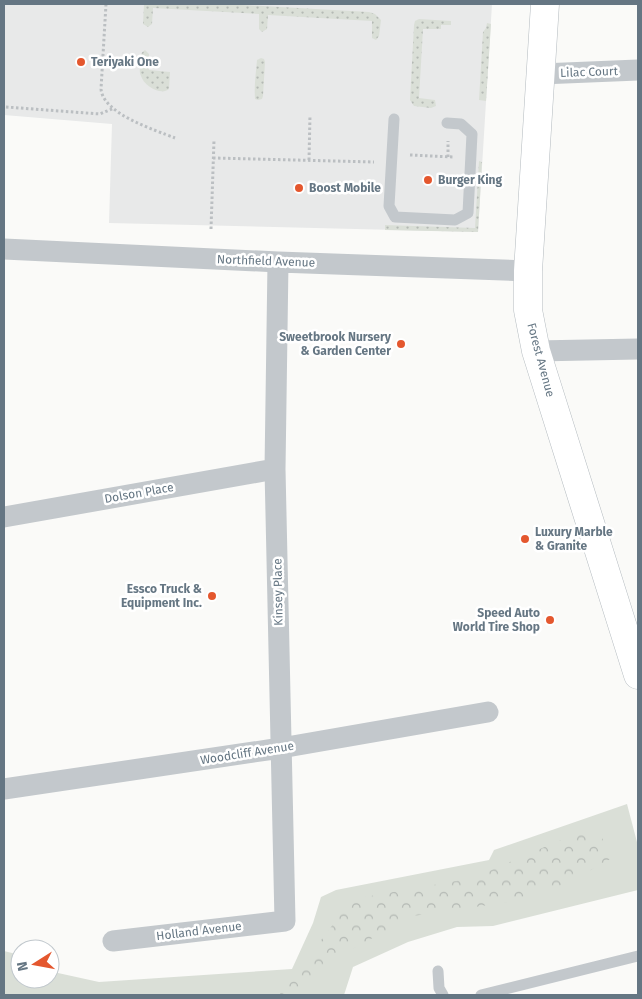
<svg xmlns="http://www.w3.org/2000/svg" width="642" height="999" font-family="'Fira Sans',sans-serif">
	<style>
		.built { fill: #e8e9e9 }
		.grass { fill: #dadfd7 }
		.forest { fill: url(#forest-crowns) }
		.garden { fill: url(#garden-dots) }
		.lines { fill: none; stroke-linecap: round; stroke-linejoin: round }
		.secondary-casing { stroke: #b3babf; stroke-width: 29 }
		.path { stroke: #bbbfc2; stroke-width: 3; stroke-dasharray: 2.5 2.5; stroke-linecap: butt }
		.lane { stroke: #c3c8cc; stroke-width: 11 }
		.street { stroke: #c3c8cc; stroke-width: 21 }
		.secondary { stroke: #fff; stroke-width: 28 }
		.poi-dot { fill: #e4572e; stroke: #fff; stroke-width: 2 }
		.labels { text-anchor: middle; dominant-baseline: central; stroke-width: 5; stroke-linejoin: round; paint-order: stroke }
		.poi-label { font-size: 12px; font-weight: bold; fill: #657683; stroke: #fff; text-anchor: start }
		.street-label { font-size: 12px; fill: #657683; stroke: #fff }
	</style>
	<defs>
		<pattern id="forest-crowns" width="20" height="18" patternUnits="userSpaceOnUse" patternTransform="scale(1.25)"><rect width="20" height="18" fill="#dadfd7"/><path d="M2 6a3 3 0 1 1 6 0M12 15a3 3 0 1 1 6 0" fill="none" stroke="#b4b9b4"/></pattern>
		<pattern id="garden-dots" width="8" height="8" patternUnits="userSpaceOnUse" patternTransform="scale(1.25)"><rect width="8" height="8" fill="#dadfd7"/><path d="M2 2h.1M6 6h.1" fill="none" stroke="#b4b9b4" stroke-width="1.8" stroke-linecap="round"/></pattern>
	</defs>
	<rect width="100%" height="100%" fill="#fafaf8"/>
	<path class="built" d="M4 4H492L478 232 109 223 112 124 4 115Z"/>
	<path class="grass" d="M627 804 638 846V890L493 926 457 927 408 942 353 967 344 995H4V951L20 955V979H50V969L58 973 99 982 292 969 313 923 321 897 336 890 489 860 494 850Z"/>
	<path class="forest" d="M599 832 612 858 568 883 509 902 413 916 347 952 289 995H279L331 927 348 900 473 878 577 833Z"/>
	<path class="garden" d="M144 4H225L369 12 375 14 381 20 379 36 376 40 372 38V21L268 15 267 29 262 32 259 29V14L153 8 152 24 148 27 143 24Z
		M419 19 451 21V25H441V29H423L419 98 435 100 436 106 431 108 414 106 410 100 414 25 415 21Z
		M487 23 491 24 486 101 479 100 483 32 486 28Z
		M145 50 149 54V70L170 72 169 89C161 96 144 86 141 76 139 72 140 68 140 64 140 58 139 54 145 50Z
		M261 58 264 59 265 62 263 96 262 99 258 100 255 99C254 86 256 72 257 60Z
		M479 161 482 162 478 232 385 230V225L475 228Z"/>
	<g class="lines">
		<defs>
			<path id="secondary" d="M545 4 528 271V310L536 351 638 675"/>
		</defs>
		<use href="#secondary" class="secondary-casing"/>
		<path class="path" d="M106 4 101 89C103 114 155 130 175 138
			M6 107 100 114 114 108
			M410 155 453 157
			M448 157V141
			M213 158 374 162
			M309 160 310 115
			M211 229 214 140"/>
		<path class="lane" d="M394 119 389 206 395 217 455 220 468 213 472 134 461 124 447 123
			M438 971 439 988 443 995
			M481 995 638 956"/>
		<path class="street" d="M541 74 638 70
			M4 249 278 262 528 271
			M536 351 638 349
			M4 517 275 469
			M4 789 281 748 488 712
			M113 941 285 921 275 469 278 262"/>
		<use href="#secondary" class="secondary"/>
	</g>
	<g class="poi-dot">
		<circle cx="81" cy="62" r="5"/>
		<circle cx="428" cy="180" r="5"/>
		<circle cx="299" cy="188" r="5"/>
		<circle cx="401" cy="344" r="5"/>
		<circle cx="525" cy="539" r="5"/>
		<circle cx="212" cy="596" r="5"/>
		<circle cx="550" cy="620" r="5"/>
	</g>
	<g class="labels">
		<g class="poi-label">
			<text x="91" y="62">Teriyaki One</text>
			<text x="438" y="180">Burger King</text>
			<text x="309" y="188">Boost Mobile</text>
			<text x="391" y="337" text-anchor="end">Sweetbrook Nursery<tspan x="391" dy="14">&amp; Garden Center</tspan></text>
			<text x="535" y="532">Luxury Marble<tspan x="535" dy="14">&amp; Granite</tspan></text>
			<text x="202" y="589" text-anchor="end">Essco Truck &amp;<tspan x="202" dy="14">Equipment Inc.</tspan></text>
			<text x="540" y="613" text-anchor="end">Speed Auto<tspan x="540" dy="14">World Tire Shop</tspan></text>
		</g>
		<g class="street-label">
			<text transform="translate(589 72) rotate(-2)">Lilac Court</text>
			<text transform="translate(266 261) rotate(2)">Northfield Avenue</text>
			<text transform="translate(541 360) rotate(75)">Forest Avenue</text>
			<text transform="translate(139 493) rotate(-10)">Dolson Place</text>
			<text transform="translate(278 592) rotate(-91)">Kinsey Place</text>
			<text transform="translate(247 753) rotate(-9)">Woodcliff Avenue</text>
			<text transform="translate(199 931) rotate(-7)">Holland Avenue</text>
		</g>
	</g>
	<rect width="642" height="999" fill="none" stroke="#657683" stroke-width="10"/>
	<g transform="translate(35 964) rotate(259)"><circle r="24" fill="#ffffff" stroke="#c1c8cd"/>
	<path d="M0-4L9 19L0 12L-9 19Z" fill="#e4572e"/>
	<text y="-8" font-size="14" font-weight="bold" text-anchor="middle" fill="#657683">N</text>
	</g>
</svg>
